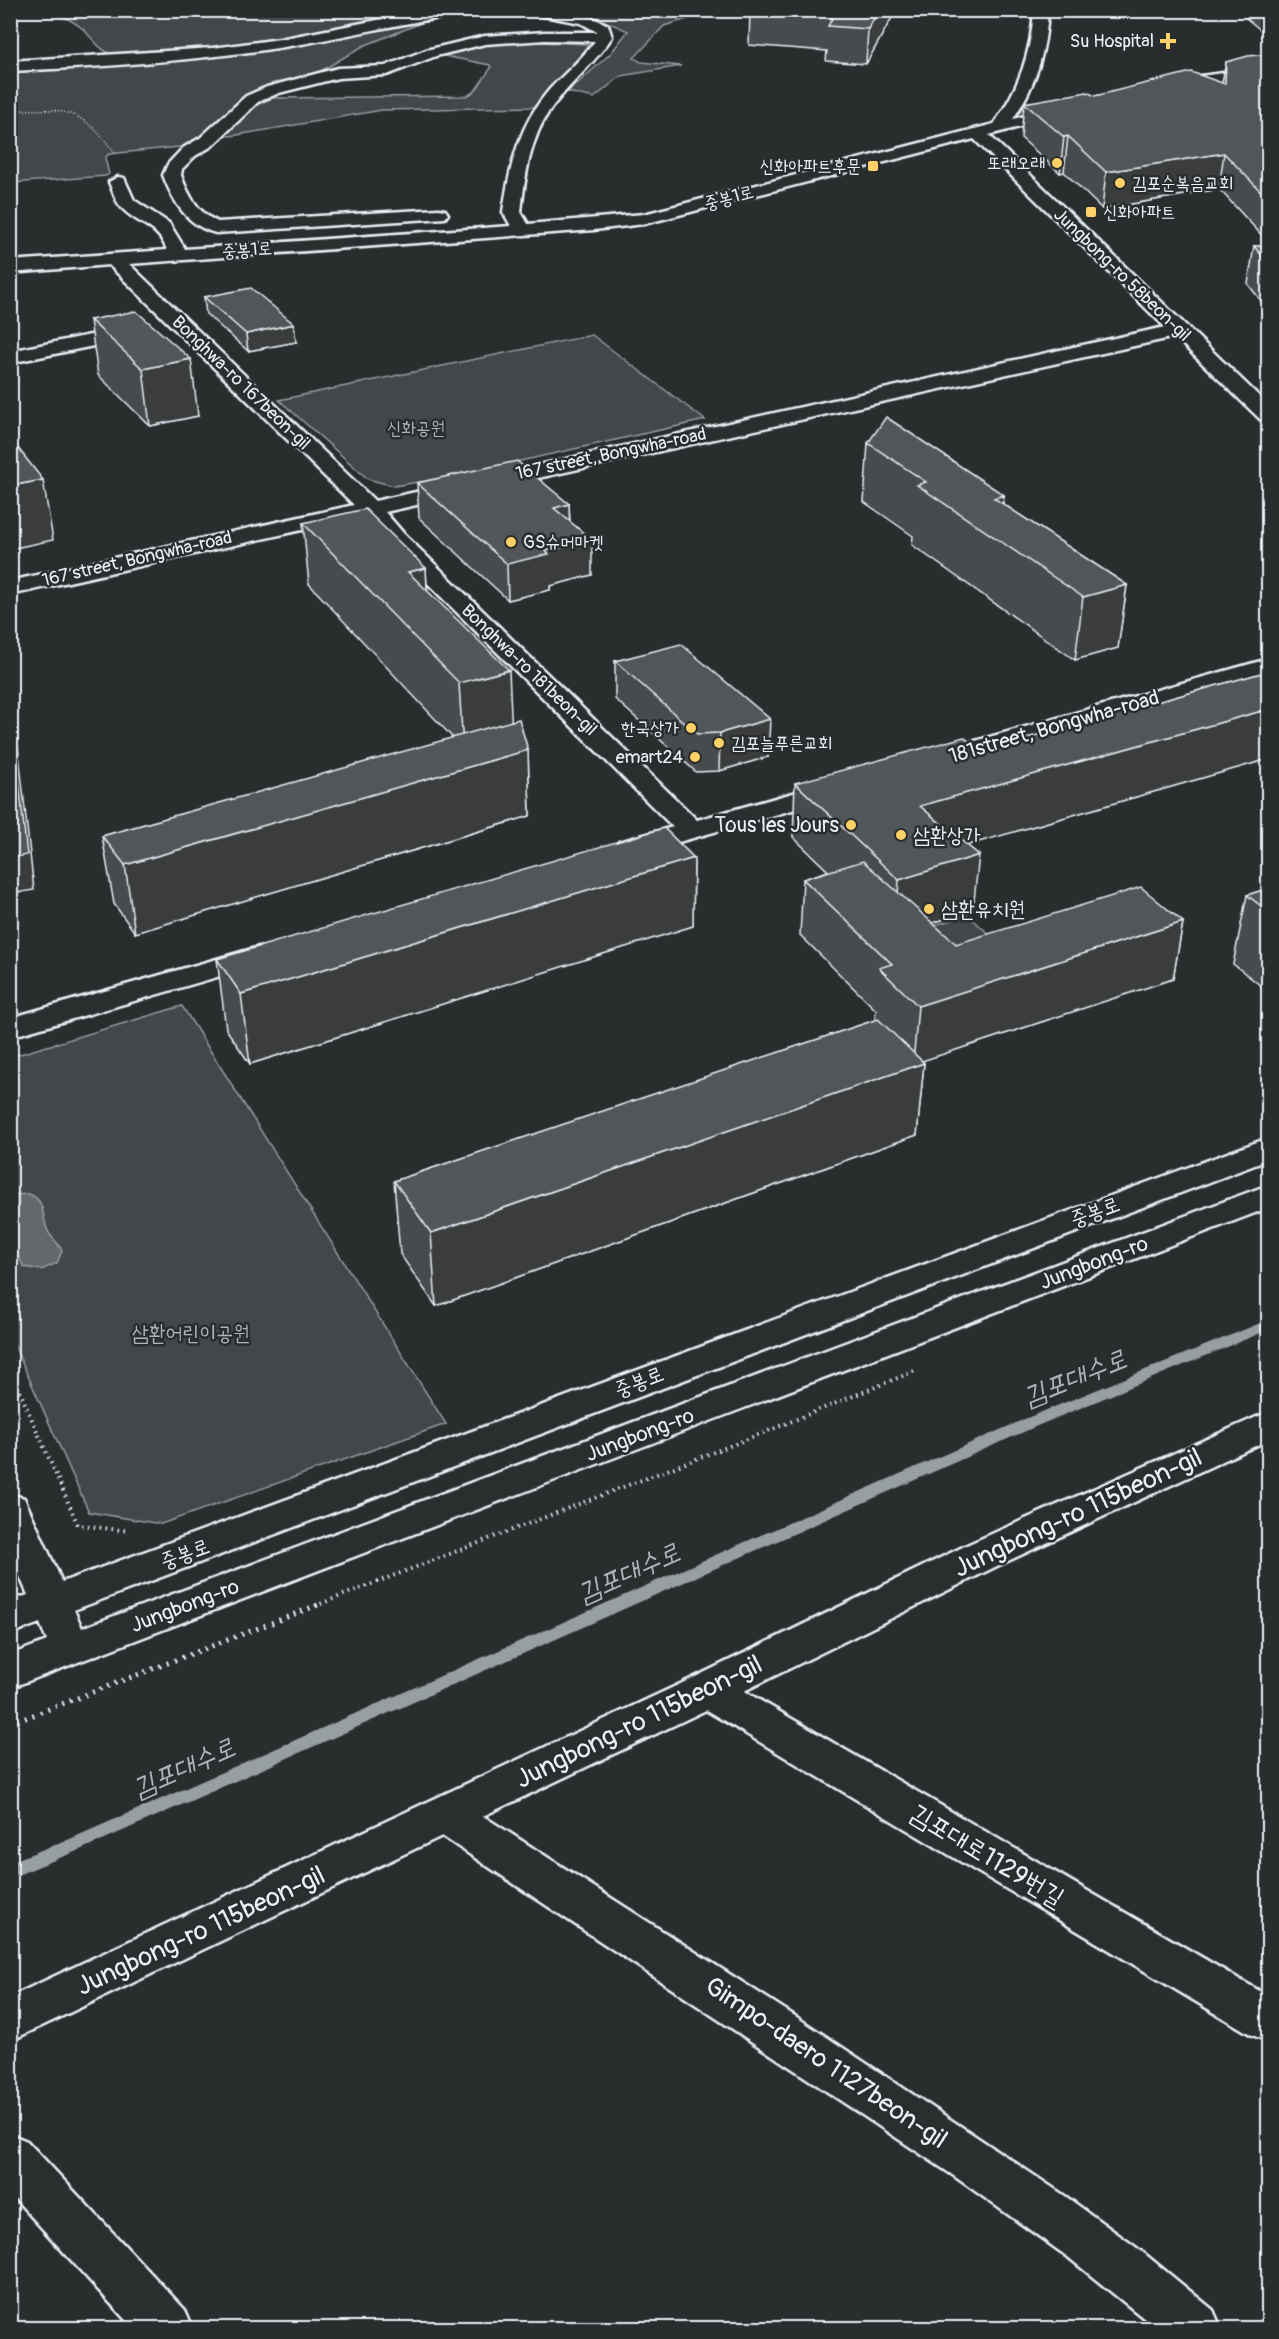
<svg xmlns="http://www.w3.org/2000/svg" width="1279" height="2339" font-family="Pangolin,'Poor Story',sans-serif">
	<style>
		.green { fill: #424648; stroke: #959ca0; stroke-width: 1.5 }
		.water { fill: #63686b; stroke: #989fa3; stroke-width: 1.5 }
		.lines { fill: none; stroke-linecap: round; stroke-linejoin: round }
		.stream { fill: #989fa3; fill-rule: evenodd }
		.minor-casing { stroke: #e8f1f8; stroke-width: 5 }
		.path-far2 { stroke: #e8f1f8; stroke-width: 1.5; stroke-dasharray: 1 2; stroke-linecap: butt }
		.path-far1 { stroke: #e8f1f8; stroke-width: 4; stroke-dasharray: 1.5 4.5; stroke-linecap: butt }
		.path { stroke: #e8f1f8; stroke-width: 5; stroke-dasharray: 2 6; stroke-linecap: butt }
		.minor { fill: #2a2d2e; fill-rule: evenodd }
		.wall { fill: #474b4d; stroke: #e8f1f8; stroke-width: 1.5 }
		.shaded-wall { fill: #3a3d3e; stroke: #e8f1f8; stroke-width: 1.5 }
		.building { fill: #535759; stroke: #e8f1f8; stroke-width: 1.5 }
		.poi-dot { fill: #ffd166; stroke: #2a2d2e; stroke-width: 2 }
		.labels { text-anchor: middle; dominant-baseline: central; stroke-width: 5; stroke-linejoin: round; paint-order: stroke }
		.far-poi-label { font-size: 18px; fill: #e8f1f8; stroke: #2a2d2e; text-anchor: end }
		.far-street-label { font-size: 18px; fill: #e8f1f8; stroke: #2a2d2e }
		.far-park-label { font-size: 18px; fill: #aeb5ba; stroke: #2a2d2e }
		.street-label { font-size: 21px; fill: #e8f1f8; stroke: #2a2d2e }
		.poi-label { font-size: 21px; fill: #e8f1f8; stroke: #2a2d2e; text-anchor: start }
		.park-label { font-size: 21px; fill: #aeb5ba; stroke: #2a2d2e }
		.near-street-label { font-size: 26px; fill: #e8f1f8; stroke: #2a2d2e }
		.near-water-label { font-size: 27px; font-style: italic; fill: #acb3b9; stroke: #2a2d2e }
	</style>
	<rect width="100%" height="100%" fill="#2a2d2e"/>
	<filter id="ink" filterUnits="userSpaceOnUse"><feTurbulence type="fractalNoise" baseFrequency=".0167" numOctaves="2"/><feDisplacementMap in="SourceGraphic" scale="12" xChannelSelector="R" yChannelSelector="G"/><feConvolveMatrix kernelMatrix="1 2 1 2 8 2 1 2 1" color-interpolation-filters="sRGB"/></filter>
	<g filter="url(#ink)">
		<path class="green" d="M298 10 319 14 345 10 431 11 265 41 116 56C101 52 93 39 83 29 62 10 37 12 11 12Z
			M561 11 714 10V11L664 26 634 58 641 62 681 66 621 76 594 98 568 92 611 53 628 31 598 18Z
			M429 20 363 46 321 71 253 94 232 108 211 130 189 146 109 154 105 158 109 174 106 176 11 183 10 69 57 67Z
			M517 41 588 44 576 64 534 107 382 110 231 136 223 135 252 106 272 98 467 96 475 91 491 68 490 65 439 55 469 46Z
			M592 335 705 420 443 478 394 486 368 479 279 400Z
			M968 915 993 938 923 960 898 936Z
			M182 1006 446 1424 161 1524 89 1512 11 1338 10 1057Z"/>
		<path class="water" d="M29 1194C47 1201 41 1217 48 1231 52 1239 59 1243 62 1251L57 1263 41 1270 24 1267 11 1242V1195Z"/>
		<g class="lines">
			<path class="stream" d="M1268 1320V1330L1037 1426 82 1849 10 1878V1862L70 1839 1027 1418Z"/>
			<defs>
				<path id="minor" d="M429 10H477L470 14C405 21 342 38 278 48 189 61 100 67 10 71V61L213 48 280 39Z
					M526 10C556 10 581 11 608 25L612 37C595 63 571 82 552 107 530 137 525 176 521 212L528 224 644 214 994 124C1019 88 1031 54 1034 10H1048C1046 51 1036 85 1013 119L1067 105 1075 110 1073 113 989 135 1268 405V422L1261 420 1175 337 385 512 404 534 697 820 839 780 849 782 852 788 849 794 629 856 619 854 615 848 619 842 673 827 388 544 365 516 10 595V581L354 505 109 265 10 273V261L167 250C157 224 139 226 122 208 115 201 113 191 109 182L118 177 124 178 134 200 169 223 185 249 511 226 503 212C510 166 519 124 550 89 565 73 582 59 595 41L545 40 485 44 436 56 387 75 338 78 279 93 258 102 212 146 195 156 182 169 181 175C188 195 198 213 218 222L439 209 445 210 448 214 445 218 216 233C187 226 173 201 163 175L168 164 183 148 200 138 246 96 267 87 338 68 385 66 426 50 485 36 545 32H597L581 23 533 14ZM974 139 1165 327 375 501 129 264 594 230 644 224Z
					M1268 67V77L1163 91 1155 86 1163 81Z
					M136 326 143 328 146 332 143 336 10 363V351Z
					M1268 659V674L943 767 934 769 925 767 921 761 925 755Z
					M259 947 269 950 274 956 269 962 10 1037V1018Z
					M1268 1138V1160L74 1610 82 1628 1268 1185V1208L10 1688V1655L47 1641 40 1623 10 1634V1601L28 1595 10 1554V1494L24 1498 62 1582Z
					M1268 1412V1440L997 1566 744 1691 1268 1996V2041L1252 2035 706 1710 483 1816 798 2018 1065 2196 1141 2251 1213 2310 1221 2328H1156L1068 2257 954 2176 442 1836 10 2041V1997L693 1678 969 1544Z
					M10 2134 27 2141 185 2310 193 2328H133L10 2193Z"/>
			</defs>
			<use href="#minor" class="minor-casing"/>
			<path class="path-far2" d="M10 111C63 107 84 109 116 155"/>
			<path class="path-far1" d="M10 1369 78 1525 129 1531
				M315 1606 763 1433 917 1370"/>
			<path class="path" d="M10 1724 318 1605"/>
			<use href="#minor" class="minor"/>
		</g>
		<path class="wall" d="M750 10H896L866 64 826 61 827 51 749 45Z
			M1247 10H1269V37L1246 18Z
			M1269 54V243L1219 189 1102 209 1064 172 1060 173 1021 138 1024 103 1222 83 1226 62Z
			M1254 246H1269V311L1248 284Z
			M204 297 296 342 248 351 206 314Z
			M90 320 198 416 150 426 98 375Z
			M868 443 1004 495 1003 504 1127 585 1118 648 1075 660 912 545 913 536 864 502Z
			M417 483 569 504 570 521 592 575 550 586V590L508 600 419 518Z
			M303 523 426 568 427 590 528 750 530 816 135 933 114 904 102 836 453 738 309 584Z
			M615 661 768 757 719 771 696 772 615 699Z
			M1269 671V759L967 845 973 910 932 923 956 944 1183 922 1173 979 921 1061 924 1063 917 1135 436 1306 400 1254 394 1181 875 1020 876 1010 800 935 803 879 828 871 793 837 795 783 980 751Z
			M694 858 693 926 250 1064 226 1029 217 959Z
			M1269 888V992L1233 964 1247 895Z"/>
		<path class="shaded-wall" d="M879 10H896L866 64 868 29Z
			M1068 136 1064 172 1060 173 1064 137Z
			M1224 153 1219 189 1102 209 1106 172Z
			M294 324 296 342 248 351 246 334Z
			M191 359 198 416 150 426 143 369Z
			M43 480 53 540 10 549V486Z
			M1004 495 999 541 994 498Z
			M569 504 570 539 554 508Z
			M592 540V575L550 586V590L508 600 507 564 545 551Z
			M426 568 429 630 408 572Z
			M1127 585 1118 648 1075 660 1083 597Z
			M509 670 512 735 463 748 459 683Z
			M10 694 15 719 34 890 10 894Z
			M1269 709V759L916 860 920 806Z
			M770 719 768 757 719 771 720 733Z
			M528 750 530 816 135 933 125 865Z
			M979 855 973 910 895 935 899 880Z
			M694 858 693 926 250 1064 241 994Z
			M1183 922 1173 979 913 1064 918 1006Z
			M924 1063 917 1135 436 1306 431 1233Z"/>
		<path class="building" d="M879 10 868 29 828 26 833 17 749 11Z
			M1269 54V200L1224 153 1106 172 1068 136 1064 137 1024 103 1087 92 1095 96 1191 72 1225 84 1226 62 1248 56Z
			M1254 246H1269V264Z
			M251 288 294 324 246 334 204 297Z
			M136 311 191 359 143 369 90 320Z
			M886 417 1004 495 994 498 1127 585 1083 597 917 485 926 482 868 443Z
			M10 438 43 480 10 486Z
			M517 461 569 504 554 508 592 540 545 551 549 554 507 564 417 483Z
			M365 509 426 568 408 572 509 670 459 683 303 523Z
			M681 644 770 719 720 733 697 734 615 661Z
			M1269 671V709L920 806 979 855 899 880 795 783 964 737 980 751Z
			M10 700 27 855 10 858Z
			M519 719 528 750 125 865 102 836Z
			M664 828 694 858 241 994 217 959Z
			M863 861 956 944 1141 887 1183 922 918 1006 879 968 892 964 803 879Z
			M1269 888V912L1247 895Z
			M878 1019 924 1063 431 1233 394 1181Z"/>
	</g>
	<g class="poi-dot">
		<path d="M1165 32h6v6h6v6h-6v6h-6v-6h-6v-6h6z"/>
		<circle cx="1057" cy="163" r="6"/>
		<rect x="867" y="160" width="12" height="12" rx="3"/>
		<circle cx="1120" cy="183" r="6"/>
		<rect x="1085" y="206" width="12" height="12" rx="3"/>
		<circle cx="511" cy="542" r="6"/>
		<circle cx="691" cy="728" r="6"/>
		<circle cx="719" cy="743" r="6"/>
		<circle cx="695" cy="757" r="6"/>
		<circle cx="851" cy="825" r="6"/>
		<circle cx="901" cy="835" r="6"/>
		<circle cx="929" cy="909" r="6"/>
	</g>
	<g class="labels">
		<g class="far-poi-label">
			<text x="1154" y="41">Su Hospital</text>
			<text x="1045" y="163">또래오래</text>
			<text x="861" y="166">신화아파트후문</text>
			<text x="1132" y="183" text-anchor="start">김포순복음교회</text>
			<text x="1103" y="212" text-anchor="start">신화아파트</text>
			<text x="523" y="542" text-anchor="start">GS슈머마켓</text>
			<text x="679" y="728">한국상가</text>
			<text x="731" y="743" text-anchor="start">김포늘푸른교회</text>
			<text x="683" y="757">emart24</text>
		</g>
		<g class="far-street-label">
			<text transform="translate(729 198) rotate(-15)">중봉1로</text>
			<text transform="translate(247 250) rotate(-4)">중봉1로</text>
			<text transform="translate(1122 275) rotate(44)">Jungbong-ro 58beon-gil</text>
			<text transform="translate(241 383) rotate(44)">Bonghwa-ro 167beon-gil</text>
			<text transform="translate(611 454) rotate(-12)">167 street, Bongwha-road</text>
			<text transform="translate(137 559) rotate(-13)">167 street, Bongwha-road</text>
			<text transform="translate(529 670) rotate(44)">Bonghwa-ro 181beon-gil</text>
		</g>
		<g class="far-park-label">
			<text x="416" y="428">신화공원</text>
		</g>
		<g class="street-label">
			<text transform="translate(1054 727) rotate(-16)">181street, Bongwha-road</text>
			<text transform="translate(1095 1212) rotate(-20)">중봉로</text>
			<text transform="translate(1094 1263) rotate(-21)">Jungbong-ro</text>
			<text transform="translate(639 1382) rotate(-21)">중봉로</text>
			<text transform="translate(640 1435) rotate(-21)">Jungbong-ro</text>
			<text transform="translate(185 1554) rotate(-20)">중봉로</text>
			<text transform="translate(185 1606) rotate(-21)">Jungbong-ro</text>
		</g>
		<g class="poi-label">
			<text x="839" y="825" text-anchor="end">Tous les Jours</text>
			<text x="913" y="835">삼환상가</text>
			<text x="941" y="909">삼환유치원</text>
		</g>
		<g class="park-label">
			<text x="191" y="1333">삼환어린이공원</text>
		</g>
		<g class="near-street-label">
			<text transform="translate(1078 1513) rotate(-25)">Jungbong-ro 115beon-gil</text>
			<text transform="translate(639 1722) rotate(-26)">Jungbong-ro 115beon-gil</text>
			<text transform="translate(987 1856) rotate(31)">김포대로1129번길</text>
			<text transform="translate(201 1931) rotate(-25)">Jungbong-ro 115beon-gil</text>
			<text transform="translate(826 2063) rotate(34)">Gimpo-daero 1127beon-gil</text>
		</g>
		<g class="near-water-label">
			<text transform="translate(1075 1378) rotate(-22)">김포대수로</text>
			<text transform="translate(629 1573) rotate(-24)">김포대수로</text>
			<text transform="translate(184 1768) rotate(-24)">김포대수로</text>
		</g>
	</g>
	<rect width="1279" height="2339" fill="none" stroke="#2a2d2e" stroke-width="36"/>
	<rect x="18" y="18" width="1243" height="2303" fill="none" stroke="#e8f1f8" stroke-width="2" filter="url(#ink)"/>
</svg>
